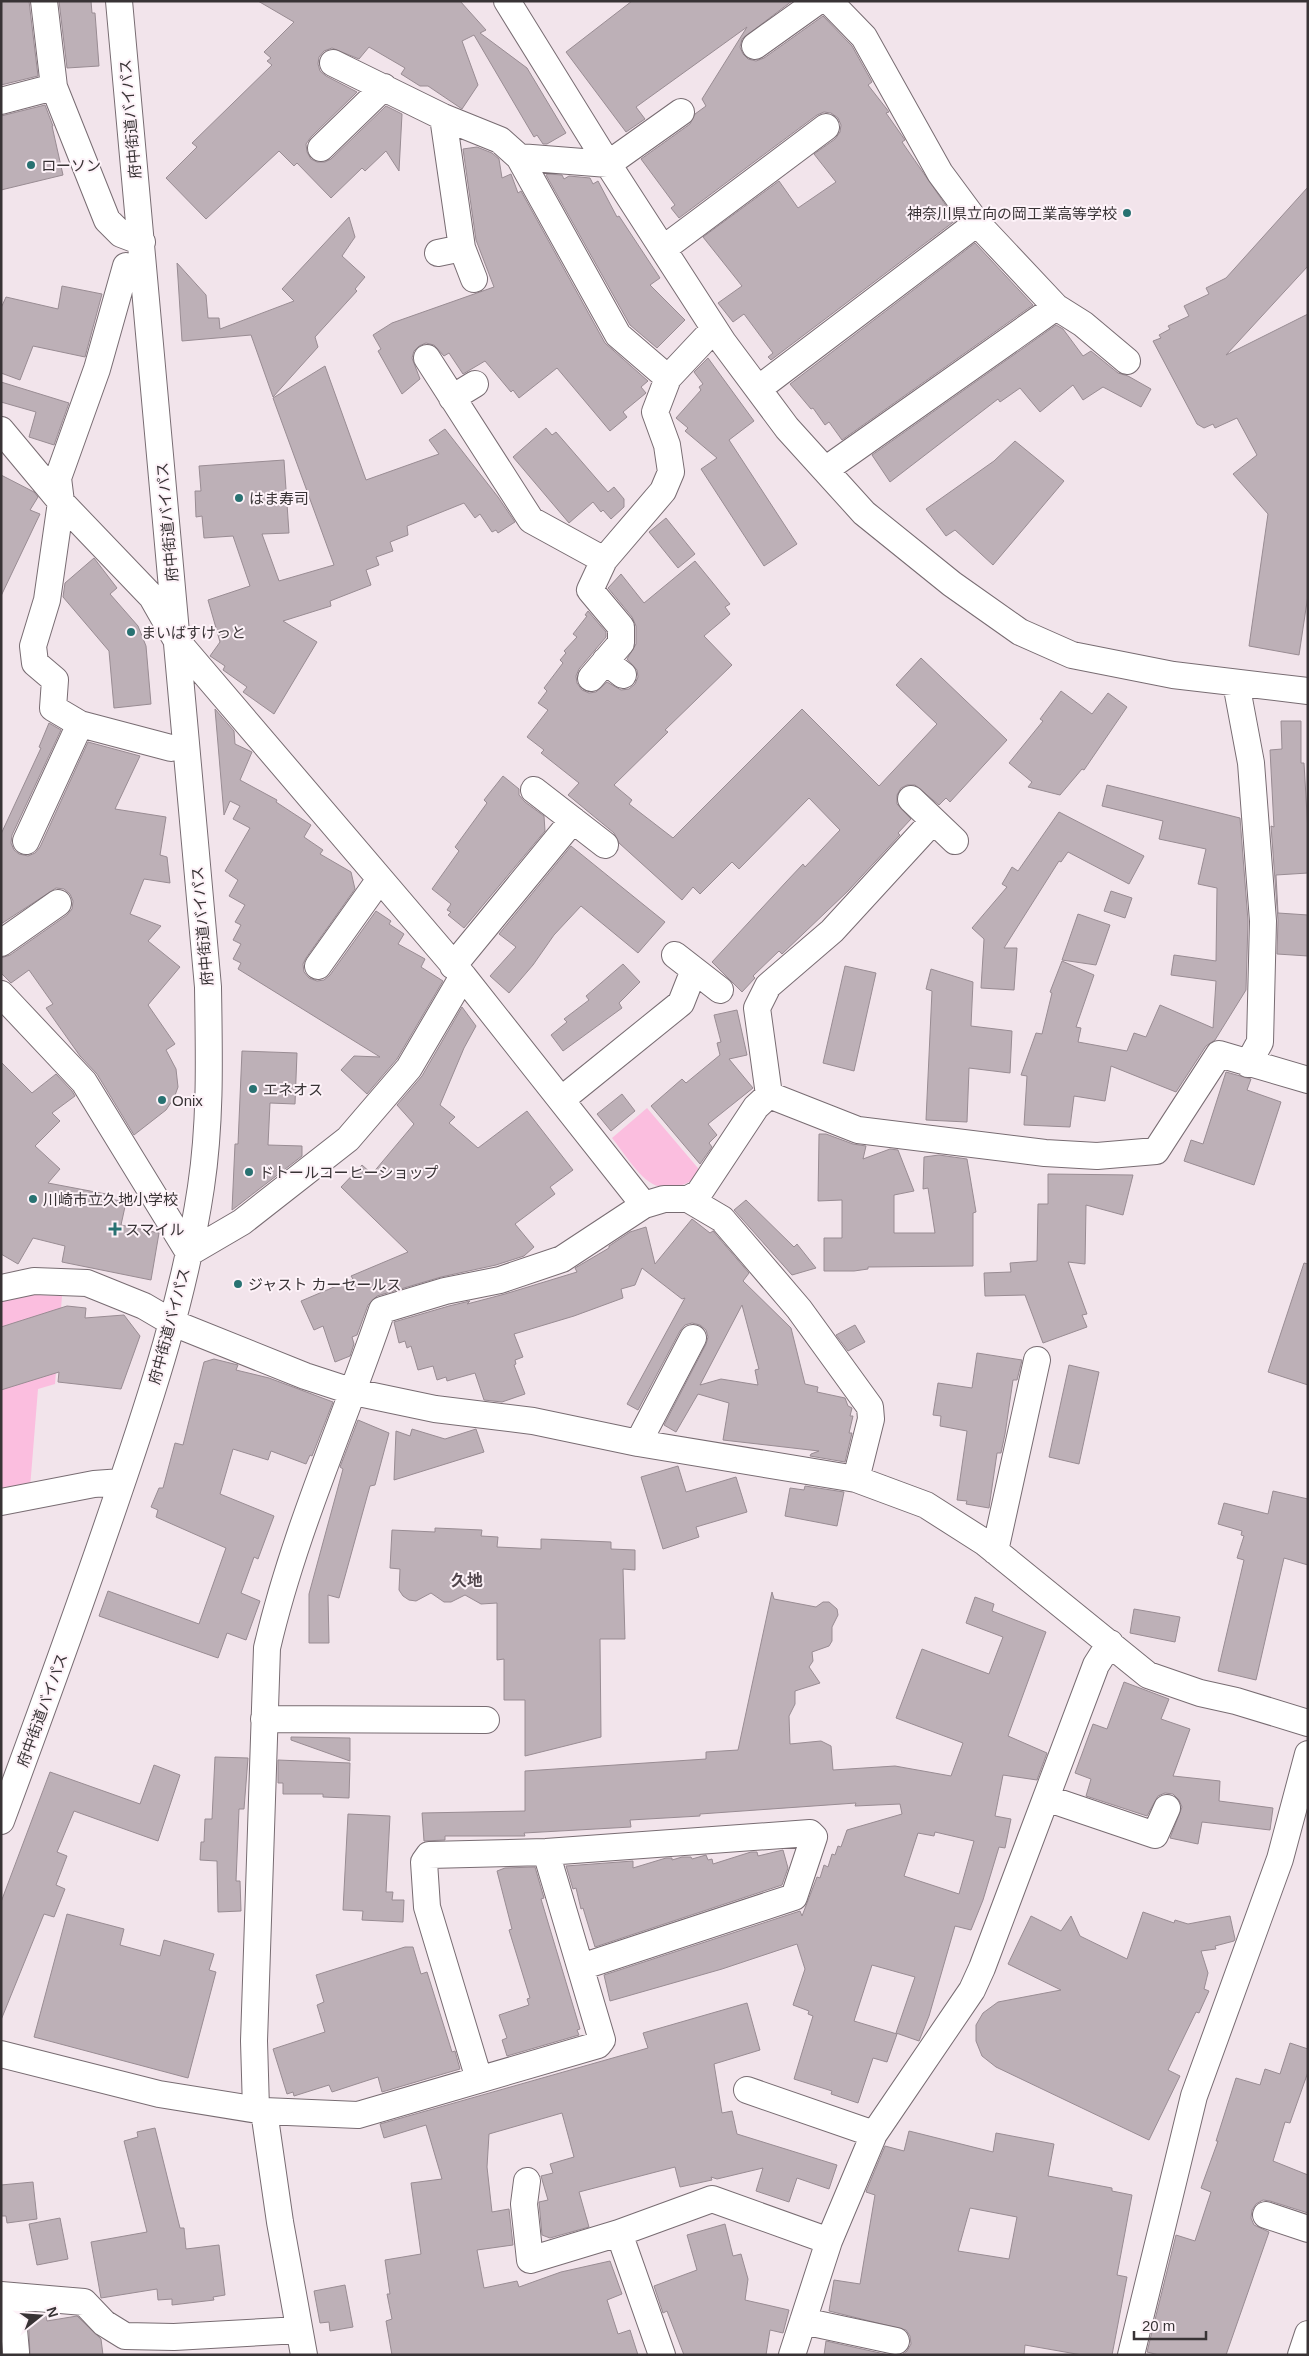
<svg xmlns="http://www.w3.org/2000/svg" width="1309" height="2356" font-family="Arial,'Noto Sans JP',sans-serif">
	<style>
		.green { fill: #fbbedf }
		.building { fill: #bdb0b7; stroke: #998c93; fill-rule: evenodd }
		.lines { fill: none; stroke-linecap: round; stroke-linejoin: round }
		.minor-casing { stroke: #786c72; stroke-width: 28 }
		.minor { stroke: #fff; stroke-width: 26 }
		.poi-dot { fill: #287272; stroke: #fdf2f8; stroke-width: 2 }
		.labels { text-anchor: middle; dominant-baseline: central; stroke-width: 4; stroke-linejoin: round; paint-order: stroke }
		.street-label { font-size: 15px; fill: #383335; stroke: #fdf2f8 }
		.poi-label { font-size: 15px; fill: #383335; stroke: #fdf2f8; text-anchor: start }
		.neighbourhood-label { font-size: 16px; font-weight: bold; fill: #52474d; stroke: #fdf2f8 }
	</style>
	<rect width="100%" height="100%" fill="#f2e4eb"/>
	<path class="green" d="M647 1108 703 1174C654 1207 641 1175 612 1138Z
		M12 1294 62 1296 55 1384 38 1389 30 1488 1 1495V1297Z"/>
	<path class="building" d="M1 1H29L38 76 1 85Z
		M59 1H91L92 13H95L99 66 67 68Z
		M258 1H460L486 30 480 33 527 68 566 133 547 144H543L537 135 534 137 474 35 462 41 478 85 462 109 428 86H420L401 74 405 68 369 47 359 59 332 48 324 51 319 57 318 64 320 71 326 76 357 92 311 137 306 144 307 152 311 159 317 162H325L331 159 386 106 402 114 399 171 386 151 365 171 362 168 331 198 297 163 294 166 279 151 206 219 166 178 197 147 192 143 272 65 267 61 271 58 264 52 294 22Z
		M632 1H792L742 39 740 47 743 54 748 59 756 61 764 58 823 16 852 46 872 82 868 85 886 108 889 112 886 113 905 140 902 142 956 220 771 360 768 357 773 353 744 314 733 322 718 303 742 286 703 237 779 181 798 208 836 182 814 154 835 139 840 132 841 125 838 118 831 113 824 112 817 115 679 218 671 208 675 205 641 159 690 124 695 114 706 106 702 99 747 27 636 107 645 119 626 132 566 52Z
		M45 105 53 126H52L63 175 1 190V116Z
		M477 147 492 153 499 159 502 178 511 174 518 193 521 191 605 343 648 381 641 387 646 393 623 412 627 417 610 431 557 368 519 398 513 390 511 392 485 361 463 374 449 353 444 356 434 345 426 343 419 346 414 351 412 358 420 379 402 394 378 351 381 349 373 335 392 323 494 287 476 240 463 149Z
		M548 174 562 175 564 179 569 176 590 178 593 184 598 181 617 217 619 216 660 278 650 285 685 320 657 348 630 325 546 175Z
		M1308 187V266L1226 355 1308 314V595L1299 655 1249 646 1268 514 1233 474 1257 455 1237 418 1215 428 1213 424 1204 428 1197 424 1153 341 1161 338 1159 335 1170 329 1168 326 1189 316 1184 306 1209 294 1206 288 1226 278Z
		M349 217 355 237 342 256 365 277 355 289 357 291 315 337 318 347 273 397 251 335 182 341 177 263 206 295 208 318H219L220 329 294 301 282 289Z
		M975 243 1033 305 842 440 829 422 825 425 813 408 811 409 790 384Z
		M62 286 102 294 85 357 33 346 20 380 1 373V308L6 297 58 309Z
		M1056 325 1063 329 1083 356 1091 351 1118 373 1128 376 1151 389 1141 407 1103 387 1083 400 1073 385 1040 412 1020 388 1000 402 998 399 890 482 872 455Z
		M708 358 754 421 729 440 797 544 764 566 701 469 717 458 685 431 688 428 676 418 701 390 699 387 703 384 694 372Z
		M325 366 366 480 439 454 429 440 445 429 498 497 515 522 498 533 496 530 492 532 480 514 475 518 464 503 407 526 408 535 390 542 393 551 376 557 379 565 366 570 371 585 330 601 331 606 283 621 317 642 274 714 243 692 247 687 223 670 225 666 210 656 220 642 208 600 250 586 233 536 204 538 202 516 196 517 195 491H201L199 466 284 460 289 533 262 534 279 581 334 565 273 398Z
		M1 382 69 403 54 445 29 437 36 412 1 402Z
		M546 428 552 435 556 432 608 492 614 487 624 499V507L611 519 603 510 601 512 593 502 569 523 513 457Z
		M1015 441 1064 481 993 565 955 530 946 536 926 509 994 461Z
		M1 475 34 492 38 497 30 510 40 514 1 596Z
		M666 518 695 554 678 568 649 532Z
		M94 558 117 588 110 594 138 626 146 646 151 704 114 708 109 651 63 597 65 583Z
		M695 561 730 604 725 607 730 614 704 636 732 665 665 730 668 732 614 785 632 800 629 804 673 838 802 709 879 786 937 724 896 685 921 658 1007 740 950 802 946 798 939 805 915 785H907L901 788 897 795V804L911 819 898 833 900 835 848 891 782 954 779 951 753 976 755 978 742 992 712 962 786 882 803 864 805 867 840 830 809 798 739 869 732 862 700 894 693 887 682 900 619 843 614 833 568 795 579 783 541 753 544 750 527 737 548 710 538 703 547 691 544 688 563 663 560 660 566 653 564 651 577 637 573 634 587 616 585 615 588 611 606 632V637L579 669 576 676 577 683 582 690 589 693 596 692 607 682 621 690 629 689 635 684 638 677 637 670 627 659 636 644V626L632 617 608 588 621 574 644 603Z
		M1061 691 1092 714 1108 693 1127 707 1084 770 1082 769 1060 795 1028 787 1032 782 1009 763 1043 721 1040 719Z
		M215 709 234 731 235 744 252 752 240 780 277 800 276 802 311 825 304 837 323 850 320 854 351 872 355 889 306 958 303 964 304 972 309 978 317 981 324 980 330 975 376 911 391 921 389 924 404 934 398 944 425 959 421 967 443 981 397 1059 367 1094 341 1070 354 1056 380 1057 238 969 241 963 233 959 241 944 233 940 241 925 235 922 245 905 229 896 238 880 225 871 250 828 233 819 240 806 230 801 224 815Z
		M1281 721H1301V763H1304L1308 832V873L1276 875 1278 913 1308 915V956L1277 954 1278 920 1271 826 1274 827 1270 750 1282 749Z
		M49 723 61 730 12 835 11 843 14 850 19 854 28 856 35 853 40 847 88 742 140 756 115 809 166 817 160 855 167 857 170 883 144 879 130 914 161 926 148 941 180 967 148 1005 175 1044 166 1050 176 1069 178 1087 174 1098 166 1110 134 1135 97 1074 80 1056 46 1008 53 1004 29 970 11 983 1 973V958L10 955 67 915 72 909 73 901 70 894 64 889 56 888 1 924V834L41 748 39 747Z
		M503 776 519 789V795L525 802 544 816 545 831 464 928 448 915 451 912 447 910 451 904 432 889 459 851 455 847 487 803 484 800Z
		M1107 785 1240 818 1248 921 1246 990 1215 1040 1206 1046 1176 1092 1111 1066 1105 1101 1074 1096 1070 1127 1024 1125 1027 1076 1021 1075 1036 1033 1042 1034 1052 993 1050 992 1062 961 1094 975 1076 1027 1081 1028 1078 1042 1127 1051 1134 1033 1146 1037 1160 1005 1213 1028 1216 981 1171 975 1174 955 1216 961 1217 888 1198 884 1206 849 1159 839 1163 821 1102 806Z
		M1059 812 1144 856 1129 884 1068 852 1061 862 1059 861 1004 948H1017L1014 990 981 988 984 939 972 928 1007 887 1002 884 1012 867 1018 871Z
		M571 846 665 922 638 953 581 906 554 935 533 965 509 993 490 976 516 947 499 934Z
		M1111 891 1132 898 1125 918 1104 911Z
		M1078 914 1110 925 1096 965 1062 960Z
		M623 964 640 982 619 1003 622 1008 563 1051 551 1035 567 1022 564 1019 589 1000 586 996Z
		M845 966 876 973 854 1071 823 1063Z
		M931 969 973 982 971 1026 1012 1031 1010 1073 969 1068 967 1122 926 1120 932 991 926 989Z
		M462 1007 476 1026 464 1048 440 1105 455 1117 449 1123 478 1148 527 1111 573 1170 550 1187 555 1194 515 1224 534 1247 524 1256 496 1265 441 1277 377 1296 368 1305 357 1335 352 1337 354 1344 350 1356 335 1362 323 1326 314 1330 301 1301 353 1279 351 1276 408 1252 341 1187 362 1165 372 1174 414 1124 397 1105 422 1076Z
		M737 1010 747 1055 729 1059 753 1088 708 1124 717 1135 709 1143 712 1147 700 1164 651 1106 682 1079 686 1083 720 1055 717 1043 721 1042 714 1015Z
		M242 1051 297 1053 295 1104 270 1103 268 1145 302 1146V1156L232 1210 235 1144H238Z
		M1 1062 32 1093 56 1074 72 1091 75 1096 52 1113 60 1121 35 1146 60 1169 48 1183 106 1194 105 1198 126 1202 121 1225 159 1233 151 1280 62 1262 65 1246 33 1238 18 1264 1 1254Z
		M1226 1072 1251 1079 1247 1090 1281 1102 1254 1185 1184 1161 1191 1140 1203 1144Z
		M622 1094 635 1111 611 1131 597 1114Z
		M819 1134H826L853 1144 866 1146 863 1159 890 1149 898 1150 914 1191 894 1195V1233H935L928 1188 923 1189 924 1157 939 1155 967 1159 976 1212 973 1213V1266L868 1267V1269L854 1271H824V1238H842V1200L818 1201Z
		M1048 1174 1133 1175 1123 1215 1086 1205 1085 1264 1068 1262 1087 1314 1082 1315 1087 1327 1043 1343 1025 1295 985 1296 984 1273 1011 1272 1010 1263 1037 1261 1038 1204H1048Z
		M746 1200 794 1247 797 1244 816 1268 792 1275 734 1210Z
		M692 1219 710 1233 713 1231 749 1273 743 1281 791 1328 805 1384 818 1387 817 1392 845 1398 848 1406 852 1408 850 1416H853L849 1433H852L845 1462 810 1456 811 1454 819 1451 723 1440 729 1403 698 1394 676 1432 664 1425 706 1344 708 1337 706 1330 700 1325 692 1323 685 1325 680 1331 638 1410 627 1404 685 1298 682 1299 642 1268 635 1285 621 1289 623 1298 574 1316 514 1334 523 1357 515 1360 516 1364 514 1365 525 1394 502 1402 484 1400 475 1373 447 1381 446 1377 437 1380 433 1366 418 1370 411 1346 407 1348 405 1341 399 1343 394 1322 449 1306 470 1301 467 1304 505 1294 577 1272 575 1268 609 1248V1246L630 1232 646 1227 655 1264ZM742 1305 759 1369 755 1370 758 1385 721 1379 700 1385Z
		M1304 1263 1308 1264V1385L1268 1372Z
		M67 1306 86 1308 85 1318 124 1315 140 1336 121 1389 58 1382 59 1372 1 1390V1327Z
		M855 1325 865 1342 848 1351 836 1335Z
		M977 1353 1022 1360 1017 1380H1013L1005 1434 1001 1453H997L989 1508 966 1504 967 1501 957 1500 967 1431 940 1426 941 1416 933 1415 938 1383 972 1388Z
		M214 1359 238 1365 236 1370 269 1378 333 1402 312 1456 310 1455 306 1464 271 1451 268 1460 233 1449 220 1494 274 1516 258 1559 254 1557 241 1593 260 1601 246 1640 227 1633 218 1658 99 1616 108 1591 199 1624 226 1548 156 1517 158 1510 151 1507 159 1488H163L175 1443 183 1445 204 1362Z
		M1069 1365 1099 1372 1079 1464 1049 1457Z
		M358 1420 389 1433 375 1485 370 1486 339 1598 328 1595 329 1643H309V1594L343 1469 340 1467Z
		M412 1429 445 1439 476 1429 484 1452 394 1480 396 1431 410 1436Z
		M678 1466 686 1492 736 1477 747 1512 696 1527 699 1537 663 1549 641 1477Z
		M805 1486 844 1492 837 1526 785 1516 790 1488 804 1490Z
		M1273 1491 1308 1499V1565L1284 1558 1256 1680 1218 1671 1244 1560 1237 1558 1244 1536 1241 1535 1242 1531 1218 1524 1224 1503 1268 1514Z
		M435 1528 482 1530 481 1536 498 1537 497 1547 541 1549V1539L611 1542V1549L635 1550V1570L623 1569 625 1639H600L601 1737 525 1756V1700H504V1659L497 1660V1603L481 1604 465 1595 451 1602H444L431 1593 416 1601 409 1600 403 1596 399 1590 400 1569 390 1568 392 1530 435 1532Z
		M772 1592 774 1599 816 1607 823 1602H829L837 1609 838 1615 832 1627V1641L829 1646 812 1652 813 1661 809 1667 820 1683 795 1691V1704L789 1716 790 1744 821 1741 831 1746 833 1770 895 1766 951 1776 963 1743 896 1718 922 1649 989 1674 1003 1637 966 1623 975 1597 994 1604 992 1611 1046 1632 1008 1736 1047 1753 1037 1780 1003 1775 995 1816 1011 1819 1005 1848 999 1847 983 1900 971 1930 955 1926 929 2016 919 2041 896 2033 915 1977 872 1965 854 2021 897 2034 887 2062 873 2058 858 2103 831 2094 832 2091 794 2079 813 2016 808 2014 809 2011 793 2005 805 1969 797 1944 722 1969 610 2001 604 1975 800 1911 802 1916 817 1877 820 1878 824 1865 828 1867 832 1854 835 1855 838 1846 841 1847 847 1830 902 1814 900 1804 855 1806 856 1803 700 1814V1816L630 1820 631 1827 524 1833 525 1836H445V1840L424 1841 422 1813 525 1811V1771L706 1759V1752L738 1750ZM935 1832 974 1841 959 1894 904 1876 918 1833 934 1836Z
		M1134 1609 1180 1617 1175 1642 1130 1633Z
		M1124 1682 1169 1699 1161 1719 1190 1729 1173 1776 1220 1781 1219 1801 1273 1808 1270 1830 1202 1822 1198 1844 1170 1838 1182 1807 1179 1800 1173 1794 1165 1793 1158 1796 1147 1816 1086 1796 1091 1779 1075 1773 1093 1724 1107 1729Z
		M291 1737 350 1738V1761L291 1740Z
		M215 1757 248 1758 244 1809H239L236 1881H240L241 1911 218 1912 217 1861 200 1860 201 1842H204L205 1819H212Z
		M278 1760 350 1763 349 1798 323 1797V1794H283V1783H278Z
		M154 1765 180 1775 158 1841 74 1811 57 1852 67 1856 56 1885 65 1889 54 1917 44 1914 1 2020V1902L50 1772 140 1804Z
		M348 1814 390 1816 386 1892H393L392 1900H404L403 1922 362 1920 363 1911 343 1910Z
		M783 1850 788 1868 782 1885 595 1947 583 1908 581 1909 576 1888 573 1889 566 1866 633 1861V1868L666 1858H672V1860L682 1857H691L692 1859 706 1855 708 1860 712 1859 713 1864 751 1852H757L758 1856Z
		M535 1867 544 1898 541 1899 580 2029 577 2030 579 2035 507 2056 502 2040 507 2038 499 2015 529 2005 527 1999 530 1998 509 1930 512 1929 497 1871 505 1868Z
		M1143 1912 1174 1923 1175 1920 1188 1924 1230 1916 1235 1939 1234 1941 1215 1946 1216 1949 1201 1951 1208 1973 1204 1989 1209 1991 1199 2013 1196 2012 1168 2070 1180 2076 1149 2140 996 2067 982 2056 976 2041V2025L983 2013 998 2002 1061 1990 1008 1964 1031 1916 1061 1931 1071 1916 1080 1936 1127 1959Z
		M67 1914 124 1929 120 1945 160 1956 164 1940 214 1954 209 1970 216 1972 188 2078 34 2037Z
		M405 1947H413L421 1974 427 1972 452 2052 455 2051 460 2069 382 2092 378 2077 332 2092 329 2085 294 2096 293 2092 287 2094 273 2049 325 2032 317 2005 324 2002 316 1975Z
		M747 2003 760 2050 714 2064 722 2113 732 2111 737 2134 837 2165 829 2189 797 2178 789 2202 756 2191 763 2168 717 2179 711 2177 712 2180 680 2187 675 2167 579 2192 589 2227 550 2238 542 2235 539 2202 548 2200 541 2176 553 2173 550 2164 574 2157 562 2113 489 2134 487 2167 492 2212 509 2209 513 2245 477 2250 484 2288 517 2281 519 2287 561 2272 610 2261 622 2294 607 2300 618 2334 630 2330 638 2355H392L386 2321 392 2319 387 2294H390L385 2260 421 2254 411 2183 442 2179 426 2125 384 2138 380 2124 648 2048 643 2033Z
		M1290 2043 1308 2049V2072L1290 2123 1285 2122 1273 2161 1308 2175V2213L1270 2201 1263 2200 1256 2204 1252 2210 1251 2218 1254 2225 1269 2232 1226 2355H1159L1147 2352 1176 2235 1195 2241 1211 2192 1201 2188 1218 2141H1216L1236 2078 1260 2085 1265 2069 1280 2074Z
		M155 2128 180 2228H184L186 2249 219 2245 225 2295 213 2297 214 2300 172 2305V2299L158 2300 157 2289 101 2298 91 2242 147 2232 124 2141 138 2137 137 2132Z
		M909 2131 993 2152 996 2133 1054 2144 1048 2176 1112 2188V2191L1132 2195 1117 2275 1127 2277 1112 2355H1082L1025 2345 1024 2355H902L907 2351 911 2344 910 2336 906 2330 829 2311 834 2280 860 2284 875 2195 866 2192 867 2189 885 2146 904 2151ZM970 2208 1017 2217 1009 2259 958 2251Z
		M33 2182 37 2219 7 2223 6 2216H1V2185Z
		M60 2218 68 2259 37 2265 29 2224Z
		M725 2224 733 2256 741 2254 748 2279 745 2300 789 2310 783 2333 770 2330 766 2355H684L667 2311 663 2313 654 2286 697 2270 687 2235Z
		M345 2285 353 2327 330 2331 329 2322 320 2323 314 2291Z
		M28 2312 46 2314 47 2321 77 2316 101 2339 103 2355H30Z
		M826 2341 889 2355H824Z"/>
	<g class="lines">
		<defs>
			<path id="minor" d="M44 1 54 87 107 220 121 234 142 242
				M507 1 608 164 723 342 787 428 864 513 952 584 1020 632 1072 655 1173 675 1308 691
				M829 1 864 37 940 173 977 223 1056 307 1083 324 1127 361
				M755 46 818 1
				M333 63 443 117 500 140 519 157 618 335 668 378 714 329
				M1 101 54 87
				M443 117 462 248 474 279
				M321 148 384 87
				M519 157 608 164 681 112
				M663 249 826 127
				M438 253 462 248
				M126 266 97 369 58 478 61 502 47 600 33 646 35 663 55 680 53 708 80 724 171 748
				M427 358 531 520 604 560 663 491 671 472 667 445 655 412 668 378
				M758 389 977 223
				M452 398 475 384
				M1 430 61 502 152 597 177 641 463 976 644 1205
				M825 470 1056 307
				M605 661 623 675
				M591 678 621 643V627L590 590 604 560
				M1236 683 1251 763 1263 921 1260 1042 1248 1064
				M534 790 605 845
				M911 799 955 841
				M26 841 80 724
				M1 943 58 903
				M675 955 720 990
				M318 966 380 879
				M453 966 573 820
				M1 994 84 1082 189 1253 242 1222 348 1139 409 1068 463 976
				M769 1095 757 1008 768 986 832 931 933 821
				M561 1100 681 1003 694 970
				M688 1199 699 1193 756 1107 769 1095 858 1130 1045 1153 1097 1156 1156 1151 1219 1054 1308 1080
				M1 1288 34 1281 87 1283 144 1306 173 1323 305 1376 354 1392 435 1409 533 1421 638 1443 856 1479 926 1505 984 1542 1148 1675 1200 1693 1236 1701 1308 1723
				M638 1443 693 1338
				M1 1502 94 1484 122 1482
				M995 1551 1037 1360
				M264 1719 486 1720
				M1046 1798 1155 1835 1167 1808
				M1 1821C41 1713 80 1606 117 1497 152 1395 185 1294 201 1187 211 1120 209 1054 208 987L119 1
				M1 2054 159 2094 264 2111 358 2115 598 2045 602 2040 546 1852
				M479 2079 427 1907 424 1862 429 1855 546 1852 810 1833 814 1837 794 1897 581 1967
				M747 2090 874 2134
				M256 2109 254 2041 267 1648C294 1532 344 1422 382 1310L445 1291 500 1280 562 1259 644 1205 664 1199H688L722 1219 799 1309 870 1407 871 1419 856 1479
				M264 2111 280 2222 304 2355
				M527 2181 524 2204 530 2260 619 2233 712 2199 829 2241
				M1266 2215 1308 2229
				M619 2233 662 2355
				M1 2295 84 2302 104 2323 125 2336 174 2337 299 2330
				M11 2296 16 2352
				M803 2321 896 2341
				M792 2355 829 2241 874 2134 972 1990 982 1968 1096 1665 1110 1643
				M1131 2355 1194 2096 1280 1859 1308 1754
				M1301 2355 1308 2334"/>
		</defs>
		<use href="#minor" class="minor-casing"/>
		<use href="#minor" class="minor"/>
	</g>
	<g class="poi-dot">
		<circle cx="31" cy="165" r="5"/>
		<circle cx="1127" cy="213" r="5"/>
		<circle cx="239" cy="498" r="5"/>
		<circle cx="131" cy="632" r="5"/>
		<circle cx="253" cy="1089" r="5"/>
		<circle cx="162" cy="1100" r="5"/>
		<circle cx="249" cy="1172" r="5"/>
		<circle cx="33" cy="1199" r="5"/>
		<path d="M112.5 1221.5h5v5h5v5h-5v5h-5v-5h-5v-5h5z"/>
		<circle cx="238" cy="1284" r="5"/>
	</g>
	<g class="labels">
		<g class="street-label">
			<text transform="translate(130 119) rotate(-95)">府中街道バイパス</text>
			<text transform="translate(167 522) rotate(-95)">府中街道バイパス</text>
			<text transform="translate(202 926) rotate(-95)">府中街道バイパス</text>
			<text transform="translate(169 1326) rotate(-75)">府中街道バイパス</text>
			<text transform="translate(42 1710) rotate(-70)">府中街道バイパス</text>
		</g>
		<g class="poi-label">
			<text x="41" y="165">ローソン</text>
			<text x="1117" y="213" text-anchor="end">神奈川県立向の岡工業高等学校</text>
			<text x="249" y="498">はま寿司</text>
			<text x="141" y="632">まいばすけっと</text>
			<text x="263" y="1089">エネオス</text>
			<text x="172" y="1100">Onix</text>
			<text x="259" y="1172">ドトールコーヒーショップ</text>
			<text x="43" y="1199">川崎市立久地小学校</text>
			<text x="125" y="1229">スマイル</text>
			<text x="248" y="1284">ジャスト カーセールス</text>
		</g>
		<g class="neighbourhood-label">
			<text x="467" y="1580">久地</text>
		</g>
	</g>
	<rect width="1309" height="2356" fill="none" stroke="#383335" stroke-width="5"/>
	<g transform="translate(40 2316) rotate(73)" stroke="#fdf2f8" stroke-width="4" paint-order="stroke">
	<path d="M0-4L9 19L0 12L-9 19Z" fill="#383335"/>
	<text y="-8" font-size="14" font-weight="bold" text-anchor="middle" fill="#383335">N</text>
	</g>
	<path d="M1134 2331v8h72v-8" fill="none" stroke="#383335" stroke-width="2.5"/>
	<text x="1142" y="2331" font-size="15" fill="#383335" stroke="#fdf2f8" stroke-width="4" paint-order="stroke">20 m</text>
</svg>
